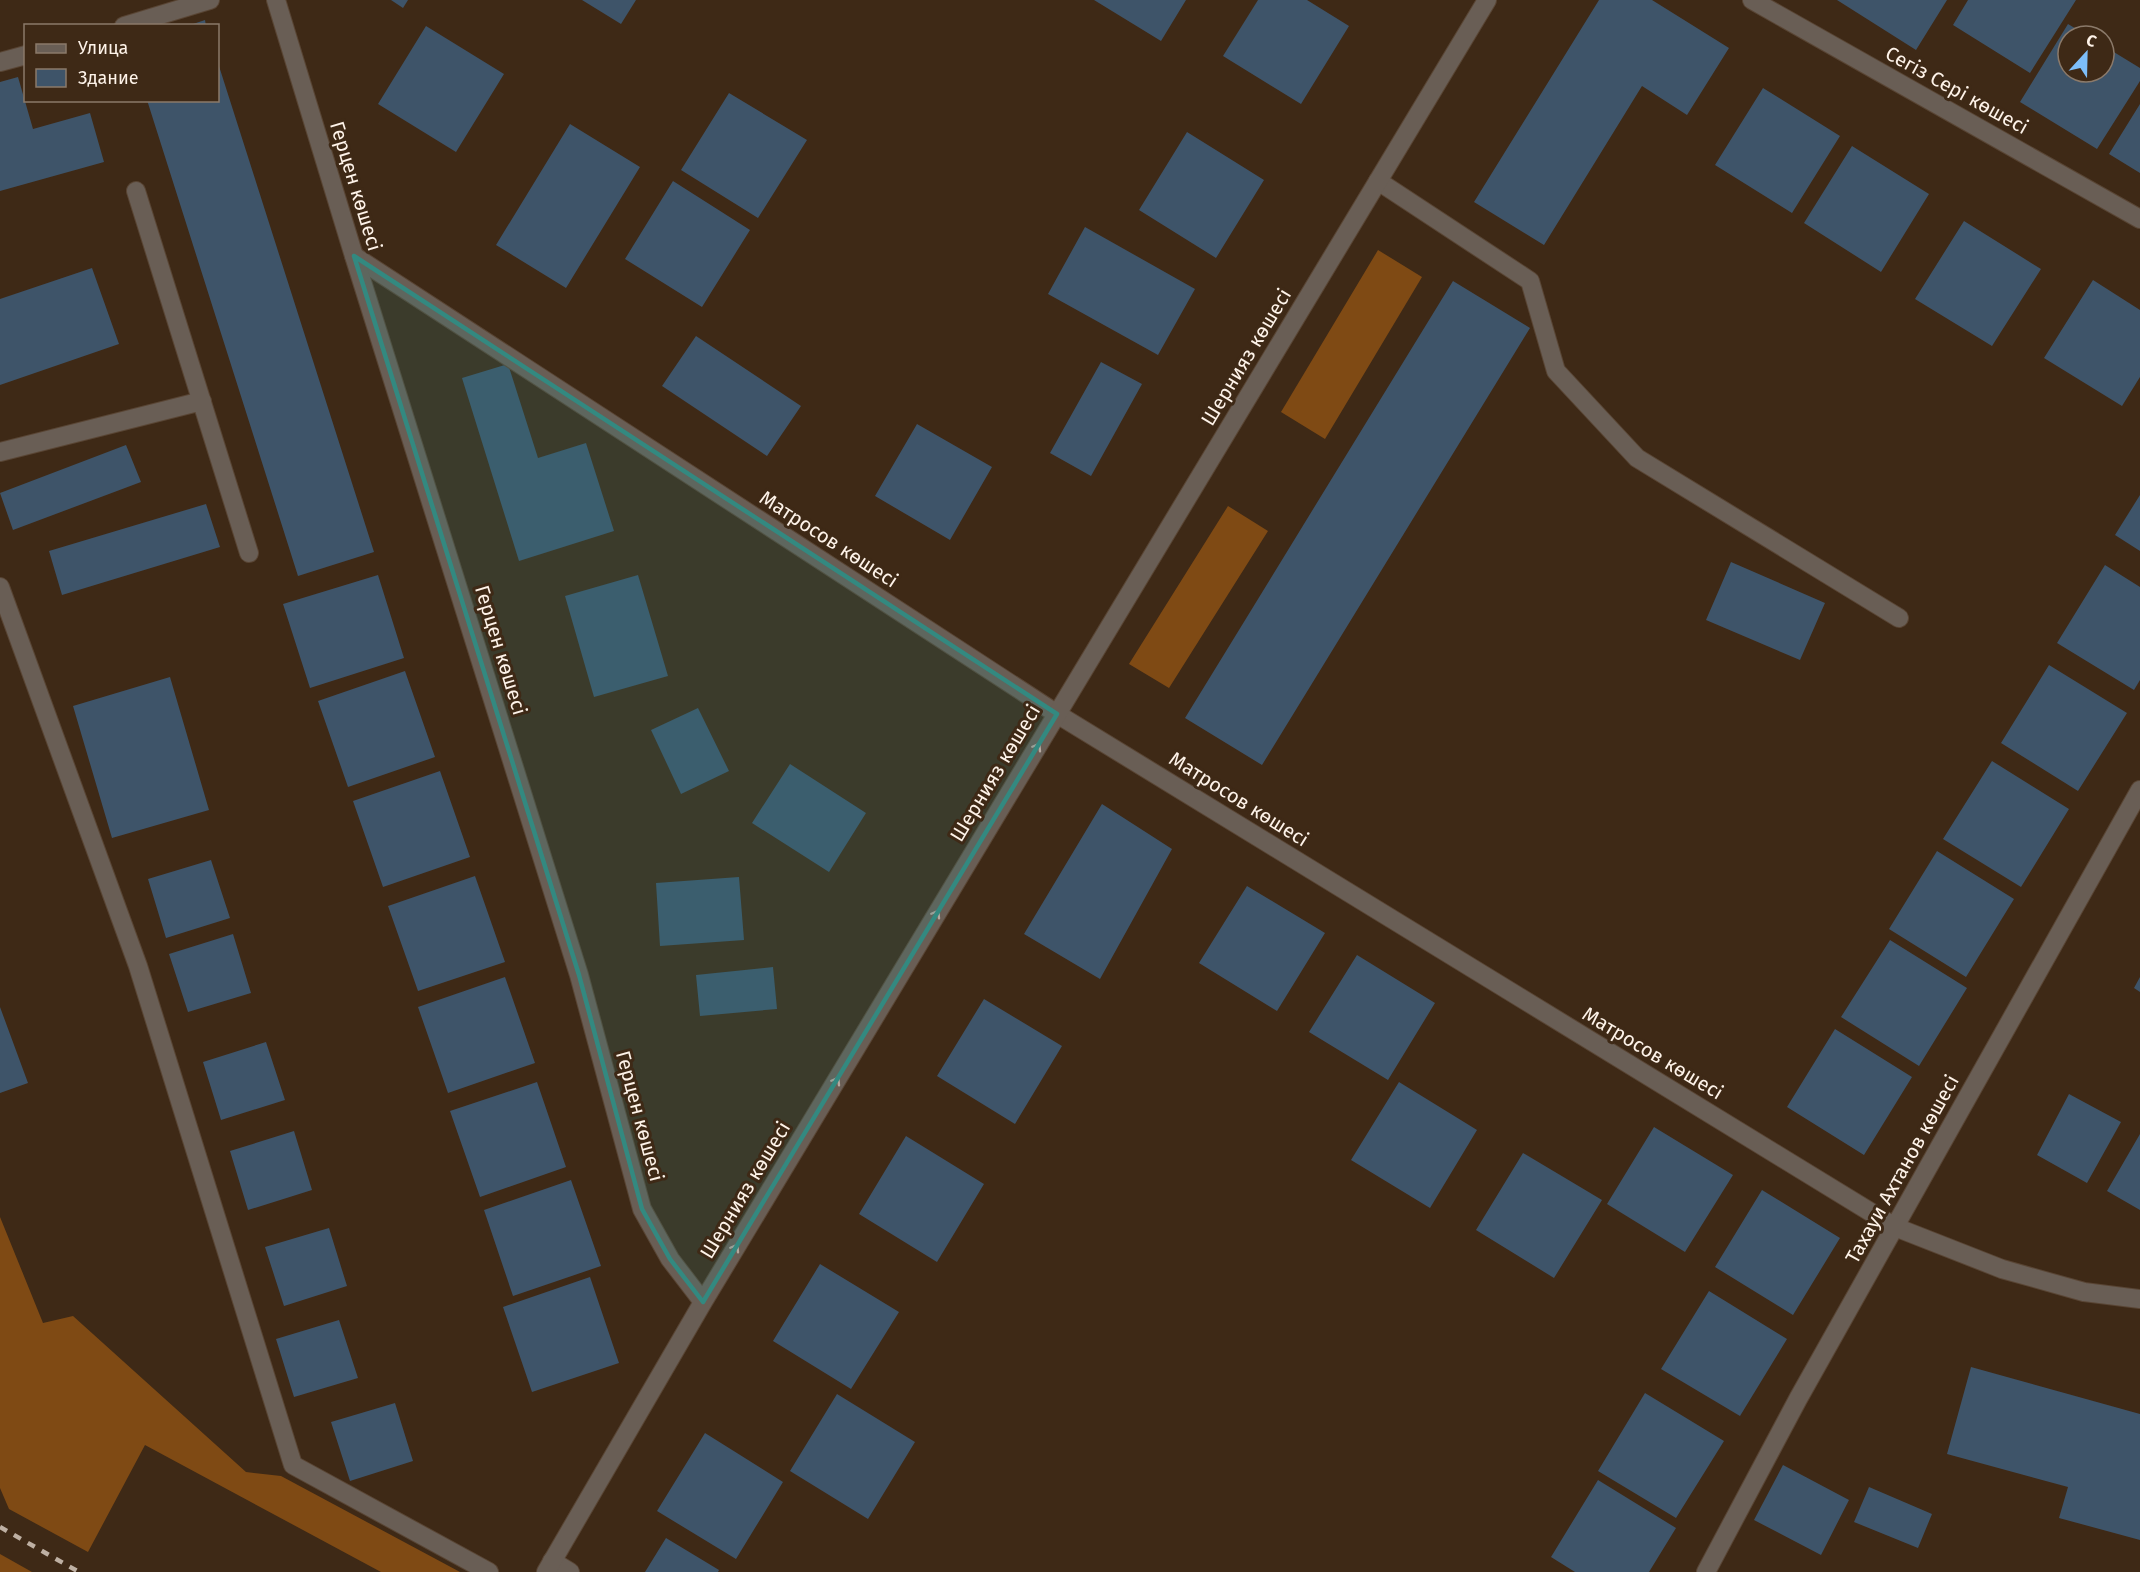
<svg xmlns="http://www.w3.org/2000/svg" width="2140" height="1572" font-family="'Fira Sans',sans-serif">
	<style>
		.forest { fill: #7f4a14 }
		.building { fill: #3e5469 }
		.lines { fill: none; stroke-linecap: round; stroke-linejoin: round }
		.service-casing { stroke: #594534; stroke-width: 20 }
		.minor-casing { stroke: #594534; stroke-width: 20 }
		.tertiary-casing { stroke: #594534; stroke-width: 20 }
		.service { stroke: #695e55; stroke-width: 18 }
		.minor { stroke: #695e55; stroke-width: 18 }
		.tertiary { stroke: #695e55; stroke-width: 18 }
		.rail { stroke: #beb0a3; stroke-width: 4.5; stroke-dasharray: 8 8; stroke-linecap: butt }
		.oneway { stroke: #b4a89f }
		.marked { fill: #338980; fill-opacity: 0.2; stroke: #338980; stroke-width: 4.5; stroke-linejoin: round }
		.labels { text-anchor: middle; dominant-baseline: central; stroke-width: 6; stroke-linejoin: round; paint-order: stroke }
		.street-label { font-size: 20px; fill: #fef3e9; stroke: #3e2916 }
	</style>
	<rect width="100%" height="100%" fill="#3e2916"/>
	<path class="forest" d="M1378 250 1422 277 1325 439 1281 412Z
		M1228 506 1268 531 1169 688 1129 664Z
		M0 1217 43 1323 73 1316 246 1472 281 1476 460 1572H381L145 1445 88 1552 9 1509 0 1488Z
		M0 1554 32 1572H0Z"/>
	<path class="building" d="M391 0H408L403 8Z
		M582 0H636L621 24Z
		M1094 0H1186L1161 41Z
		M1258 0H1307L1349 26 1301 104 1223 56Z
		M1599 0H1652L1729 48 1687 115 1642 86 1544 245 1474 202Z
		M1837 0H1947L1916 50Z
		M1968 0H2076L2030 73 1953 25Z
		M205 20 206 26H190V25Z
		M2068 24 2088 36H2068V72H2104V46L2140 68V81L2097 149 2020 102Z
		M426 26 504 74 456 152 378 104Z
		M218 63 374 552 298 576 147 100H218Z
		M18 77 33 129 90 113 104 162 0 191V82Z
		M1763 88 1840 136 1792 213 1715 165Z
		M729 93 807 140 758 218 681 170Z
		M2140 104V173L2109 154Z
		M570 124 640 167 566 288 496 245Z
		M1187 132 1264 180 1216 258 1139 210Z
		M1852 146 1929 194 1881 272 1804 223Z
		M673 181 750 230 702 307 625 259Z
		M1964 221 2041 269 1992 346 1915 299Z
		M1085 227 1195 289 1158 355 1048 294Z
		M92 268 119 344 0 385V299Z
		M2093 280 2140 310V377L2122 406 2044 358Z
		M1453 281 1530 328 1262 765 1185 718Z
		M696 336 801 406 767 456 662 386Z
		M1101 362 1142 384 1091 476 1050 453Z
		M508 364 538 458 586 443 614 531 519 561 462 378Z
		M917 424 992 467 950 540 875 496Z
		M126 445 141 482 13 530 0 493Z
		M2140 495V551L2115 535Z
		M206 504 220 547 62 595 49 551Z
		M1731 562 1825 603 1800 660 1706 620Z
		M2105 565 2140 587V680L2134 690 2057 643Z
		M378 575 404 658 310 688 283 604Z
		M638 575 668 676 594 697 565 596Z
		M2049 665 2127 713 2078 791 2001 743Z
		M405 671 435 757 348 787 318 701Z
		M170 677 209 810 112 838 73 706Z
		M698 708 729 771 681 794 651 730Z
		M1992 761 2069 809 2021 887 1943 839Z
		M790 764 866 813 829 872 752 823Z
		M440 771 470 857 383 887 353 801Z
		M1102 804 1172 849 1100 979 1024 934Z
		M1937 851 2014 899 1966 977 1889 929Z
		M211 860 230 918 166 938 148 879Z
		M475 876 505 962 418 991 388 906Z
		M739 877 744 940 660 946 656 883Z
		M1247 886 1325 933 1277 1011 1199 963Z
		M233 934 251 993 188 1012 169 954Z
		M1890 940 1967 988 1919 1066 1841 1017Z
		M1357 955 1435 1003 1388 1080 1309 1032Z
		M773 967 777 1009 700 1016 696 975Z
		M505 977 535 1063 448 1093 418 1007Z
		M2140 977V992L2134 988Z
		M984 999 1062 1046 1015 1124 937 1076Z
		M0 1007 28 1083 0 1093Z
		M1835 1029 1912 1077 1864 1155 1787 1107Z
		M266 1042 285 1100 221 1120 203 1062Z
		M537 1082 566 1167 480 1197 450 1111Z
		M1399 1082 1477 1130 1430 1208 1351 1160Z
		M2069 1094 2121 1122 2087 1183 2037 1155Z
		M1654 1127 1733 1175 1685 1252 1607 1204Z
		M294 1131 312 1190 248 1210 230 1151Z
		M2140 1134V1210L2107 1191Z
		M906 1136 984 1184 937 1262 859 1214Z
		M1523 1153 1602 1200 1554 1278 1476 1230Z
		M571 1180 601 1266 513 1296 484 1210Z
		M1762 1190 1840 1238 1793 1315 1715 1267Z
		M329 1228 347 1286 284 1306 265 1247Z
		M820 1264 899 1312 851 1389 773 1341Z
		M590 1277 619 1363 532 1392 503 1307Z
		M1709 1291 1787 1339 1740 1416 1661 1369Z
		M339 1320 358 1378 294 1397 276 1339Z
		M1971 1367 2140 1414V1540L2059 1518 2068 1487 1947 1454Z
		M1645 1393 1724 1441 1676 1518 1598 1471Z
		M837 1394 915 1442 868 1519 790 1471Z
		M395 1403 413 1461 350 1481 331 1422Z
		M705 1433 783 1482 736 1559 657 1511Z
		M1783 1465 1849 1500 1821 1555 1754 1520Z
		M1598 1480 1676 1528 1649 1572H1575L1551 1557Z
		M1869 1487 1932 1514 1918 1548 1854 1522Z
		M666 1538 719 1570 718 1572H645Z"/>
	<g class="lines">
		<defs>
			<path id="service" d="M124 26 210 0
				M0 62 26 55
				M1378 181 1530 281 1556 371 1637 458 1899 618
				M136 191 249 553
				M0 452 202 401
				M0 587 138 966 293 1465 489 1572"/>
			<path id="minor" d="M1752 0 2140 219
				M354 256 1057 714 1895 1227 2002 1269 2084 1292 2140 1299
				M552 1561 570 1572
				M1706 1572 1798 1399 2140 790"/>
			<path id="tertiary" d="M276 0 354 256 579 975 642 1209 670 1259 703 1302
				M546 1572 703 1302 1487 0"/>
		</defs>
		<use href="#service" class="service-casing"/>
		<use href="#minor" class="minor-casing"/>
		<use href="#tertiary" class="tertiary-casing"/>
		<use href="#service" class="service"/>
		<use href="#minor" class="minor"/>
		<use href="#tertiary" class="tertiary"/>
		<path class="rail" d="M0 1527 79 1572"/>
	</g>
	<defs><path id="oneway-shaft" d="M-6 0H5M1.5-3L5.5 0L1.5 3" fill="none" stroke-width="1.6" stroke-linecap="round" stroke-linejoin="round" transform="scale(1.5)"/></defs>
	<g class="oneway">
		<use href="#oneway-shaft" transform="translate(1035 751) rotate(-59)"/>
		<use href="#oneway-shaft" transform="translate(934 918) rotate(-59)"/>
		<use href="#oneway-shaft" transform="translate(834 1085) rotate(-59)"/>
		<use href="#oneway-shaft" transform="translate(733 1252) rotate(-59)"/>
	</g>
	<path class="marked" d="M354 256 1057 714 703 1302 670 1259 642 1209 579 975Z"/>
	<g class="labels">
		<g class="street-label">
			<text transform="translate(1957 90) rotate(29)">Сегіз Сері көшесі</text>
			<text transform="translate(356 186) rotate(73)">Герцен көшесі</text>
			<text transform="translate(1246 357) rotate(-59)">Шернияз көшесі</text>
			<text transform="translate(829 539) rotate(33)">Матросов көшесі</text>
			<text transform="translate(501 650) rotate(73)">Герцен көшесі</text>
			<text transform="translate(995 773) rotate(-59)">Шернияз көшесі</text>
			<text transform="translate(1239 799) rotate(32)">Матросов көшесі</text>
			<text transform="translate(1653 1053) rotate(31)">Матросов көшесі</text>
			<text transform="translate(640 1116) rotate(75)">Герцен көшесі</text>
			<text transform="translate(1902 1169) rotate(-61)">Тахауи Ахтанов көшесі</text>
			<text transform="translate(745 1190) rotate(-59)">Шернияз көшесі</text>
		</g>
	</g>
	<rect x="24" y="24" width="195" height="78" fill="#3e2916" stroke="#8b7a6a" stroke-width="1.5"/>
	<rect x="36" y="44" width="30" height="9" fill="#695e55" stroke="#8b7a6a" stroke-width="1.5"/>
	<text x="78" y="54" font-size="18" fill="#fef3e9">Улица</text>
	<rect x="36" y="69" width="30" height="18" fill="#3e5469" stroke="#8b7a6a" stroke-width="1.5"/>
	<text x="78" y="84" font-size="18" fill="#fef3e9">Здание</text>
	<g transform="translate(2086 54) rotate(22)"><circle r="28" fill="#3e2916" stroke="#8b7a6a" stroke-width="1.5"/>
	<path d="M0-4.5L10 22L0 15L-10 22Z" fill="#7dbef9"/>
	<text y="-9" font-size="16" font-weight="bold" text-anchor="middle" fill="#fef3e9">С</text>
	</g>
</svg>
